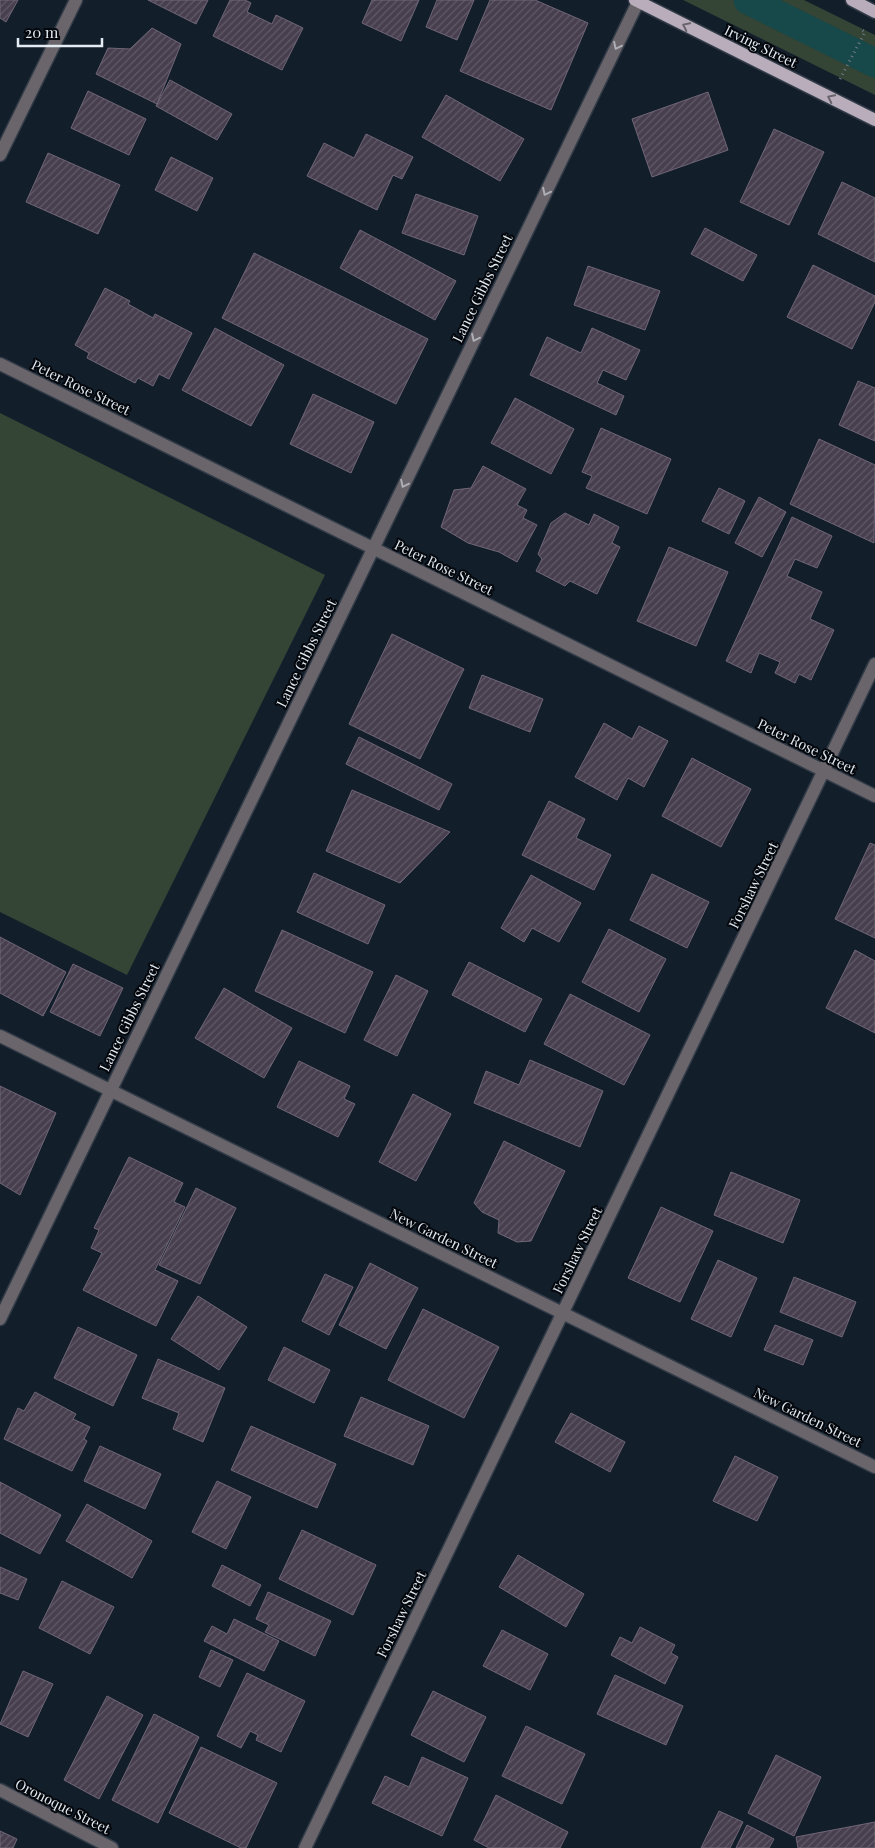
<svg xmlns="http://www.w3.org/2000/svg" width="875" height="1848" font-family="'Playfair Display',serif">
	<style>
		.green { fill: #344435 }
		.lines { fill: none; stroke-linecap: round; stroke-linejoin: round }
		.canal { stroke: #17484a; stroke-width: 29 }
		.building { fill: url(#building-hatch); stroke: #706678 }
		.minor-casing { stroke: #303b47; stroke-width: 15 }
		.major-casing { stroke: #303b47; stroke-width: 15 }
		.path { stroke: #727b86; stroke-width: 3; stroke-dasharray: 1 4; stroke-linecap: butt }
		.minor { stroke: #6a646b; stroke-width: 12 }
		.major { stroke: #b9adbb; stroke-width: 12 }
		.oneway { stroke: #68636d }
		.oneway2 { stroke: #adaeb6 }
		.labels { text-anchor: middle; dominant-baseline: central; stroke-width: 4; stroke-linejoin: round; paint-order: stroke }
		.street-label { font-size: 14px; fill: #e3ebf3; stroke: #04080d }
	</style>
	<defs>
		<pattern id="building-hatch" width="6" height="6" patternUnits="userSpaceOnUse" patternTransform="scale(1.25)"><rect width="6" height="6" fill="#473e4e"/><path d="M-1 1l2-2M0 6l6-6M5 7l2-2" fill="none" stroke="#615a68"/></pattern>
	</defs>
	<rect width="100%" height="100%" fill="#131e2b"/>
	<path class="green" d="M683 0H804L875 35V95Z
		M0 413 325 575 127 975 0 912Z"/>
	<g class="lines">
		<path class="canal" d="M748 0 875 63"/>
	</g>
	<path class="building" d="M0 0H18L6 22 0 18Z
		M148 0H208L196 24Z
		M230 0H245L251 3 247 12 272 24 276 15 303 28 282 70 213 36Z
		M372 0H419L401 41 362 23Z
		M437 0H474L457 40 426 27Z
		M490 0H535L588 23 551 110 460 71Z
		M152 28 181 44 157 104 96 74 108 48 130 49Z
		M170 80 232 114 217 140 156 106Z
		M88 91 146 119 129 155 71 128Z
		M708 92 728 150 652 177 632 119Z
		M446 95 524 139 500 181 422 137Z
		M774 129 824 152 789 225 740 202Z
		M366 134 413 157 402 179 393 175 377 210 307 176 324 143 354 158Z
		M48 153 120 185 98 234 26 202Z
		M171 157 213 178 197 211 155 190Z
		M842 182 875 198V262L818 234Z
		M416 194 478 216 464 255 402 233Z
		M705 228 757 255 743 281 691 254Z
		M360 230 456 281 435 320 340 268Z
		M254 253 428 339 396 404 222 318Z
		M813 265 875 296V302L852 349 787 317Z
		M588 266 660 291 645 330 574 305Z
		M105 288 130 301 128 304 153 318 155 314 192 333 169 379 159 374 153 386 138 378 135 383 87 358 89 353 75 345Z
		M215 328 284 365 251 426 182 390Z
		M592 328 640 350 626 380 603 370 597 383 624 396 616 415 530 375 547 337 581 353Z
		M858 381 875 388V441L839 425Z
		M313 394 374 422 351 473 290 444Z
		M515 398 574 429 551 474 491 443Z
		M601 428 671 459 647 514 586 488 592 476 582 472Z
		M819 439 875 465 874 543 790 504Z
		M483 466 526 489 517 505 527 510 523 518 537 525 517 562 499 552 468 543 441 527 454 490 471 488Z
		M719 488 745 501 729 534 702 521Z
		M759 497 786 512 762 557 735 543Z
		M565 513 589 525 594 514 619 527 612 543 620 547 597 594 570 581 565 586 536 571 542 559 538 554 551 523Z
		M792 517 832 536 817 568 795 559 787 576 822 592 810 619 834 630 811 680 799 674 795 683 775 673 780 662 759 653 751 673 726 661Z
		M669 547 728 572 696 646 637 621Z
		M392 634 464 669 420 759 349 724Z
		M482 675 543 699 530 732 469 708Z
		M604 723 632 739 639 726 668 741 644 787 628 778 617 800 575 777Z
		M359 737 452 784 439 810 346 764Z
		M692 758 751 789 721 847 662 816Z
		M352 790 450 832 400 883 326 851Z
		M549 801 585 819 576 838 611 855 594 890 522 855Z
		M870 843 875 845V938L835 919Z
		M314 873 385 905 368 944 297 912Z
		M652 874 709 902 687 948 630 920Z
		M531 875 581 903 559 942 532 928 524 942 501 928Z
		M609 929 666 959 639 1012 582 982Z
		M282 930 373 972 345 1033 255 991Z
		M0 937 66 972 43 1016 0 993Z
		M855 950 875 961V1033L826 1008Z
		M469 962 542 999 525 1032 452 995Z
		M73 964 123 988 100 1036 50 1012Z
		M396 975 428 991 397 1056 364 1040Z
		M224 988 292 1028 264 1078 195 1038Z
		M570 994 650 1035 624 1085 544 1044Z
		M530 1060 603 1091 580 1147 474 1103 486 1071 519 1085Z
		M299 1061 350 1086 344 1099 355 1104 338 1137 277 1107Z
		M0 1086 56 1113 20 1195 0 1183Z
		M413 1094 451 1114 416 1181 379 1162Z
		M504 1141 565 1171 531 1241 517 1242 498 1233 499 1220 482 1212 474 1203Z
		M129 1157 183 1183 174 1202 185 1207 155 1270 178 1281 156 1326 83 1290 102 1253 91 1248 99 1230 94 1228Z
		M731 1172 800 1200 783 1243 714 1215Z
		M196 1188 236 1208 200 1284 159 1265Z
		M661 1207 713 1231 680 1302 628 1278Z
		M718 1260 757 1278 731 1337 691 1319Z
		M370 1263 418 1288 386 1349 339 1325Z
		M325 1274 353 1287 329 1335 302 1321Z
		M794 1277 856 1302 842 1337 780 1312Z
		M198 1296 247 1327 219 1370 171 1339Z
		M423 1309 499 1347 464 1418 388 1380Z
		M775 1325 813 1340 803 1365 764 1350Z
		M78 1327 137 1355 113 1406 54 1378Z
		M284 1347 330 1370 314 1403 268 1380Z
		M158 1359 225 1388 203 1442 173 1429 179 1413 142 1398Z
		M35 1392 76 1414 73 1419 90 1427 84 1439 87 1441 72 1471 4 1439 18 1408 24 1411Z
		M361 1397 429 1426 413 1465 344 1436Z
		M571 1413 625 1442 610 1472 555 1442Z
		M251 1426 336 1464 317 1508 231 1470Z
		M100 1446 161 1474 145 1509 84 1481Z
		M735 1456 778 1477 757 1521 713 1501Z
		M217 1481 251 1497 226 1549 192 1532Z
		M0 1482 61 1515 40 1554 0 1533Z
		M87 1504 152 1541 132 1578 66 1541Z
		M302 1530 376 1565 353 1615 279 1579Z
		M518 1555 584 1594 566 1627 499 1587Z
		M222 1565 261 1585 250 1606 212 1586Z
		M0 1567 27 1579 18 1600 0 1593Z
		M62 1581 114 1607 90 1654 39 1628Z
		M268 1592 331 1621 315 1656 265 1632 269 1625 256 1619Z
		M234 1619 279 1641 264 1671 204 1641 212 1626 227 1634Z
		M640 1627 675 1645 671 1653 678 1657 665 1684 611 1655 620 1637 632 1643Z
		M502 1630 548 1654 530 1690 483 1666Z
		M211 1650 233 1660 220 1687 199 1677Z
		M23 1671 53 1684 28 1737 0 1724Z
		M247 1673 305 1701 281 1752 256 1740 258 1735 250 1731 241 1748 217 1736Z
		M615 1675 683 1706 666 1745 597 1714Z
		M433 1691 486 1717 464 1762 411 1735Z
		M107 1696 143 1715 99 1799 64 1780Z
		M154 1714 199 1737 158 1823 112 1800Z
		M526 1726 585 1754 562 1804 502 1776Z
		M201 1747 277 1783 246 1848H241L169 1813Z
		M776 1755 821 1777 794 1836 748 1813Z
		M422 1757 468 1778 442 1836 372 1803 385 1776 409 1787Z
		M496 1795 568 1832 560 1848H489L474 1840Z
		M719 1811 743 1822 730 1848H701Z
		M875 1822V1848H798L796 1837Z
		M747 1825 774 1839 769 1848H736Z
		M0 1831 17 1839 13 1848H0Z"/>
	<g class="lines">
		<defs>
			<path id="minor" d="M0 155 76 0
				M0 364 875 796
				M0 1036 875 1467
				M0 1319 639 0
				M0 1790 112 1848
				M305 1848 875 664"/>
			<path id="major" d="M635 0 875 120
				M852 0 875 12"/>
		</defs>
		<use href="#minor" class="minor-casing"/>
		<use href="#major" class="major-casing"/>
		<path class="path" d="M840 79 865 32 862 30"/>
		<use href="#minor" class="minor"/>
		<use href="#major" class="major"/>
	</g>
	<defs><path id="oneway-chevron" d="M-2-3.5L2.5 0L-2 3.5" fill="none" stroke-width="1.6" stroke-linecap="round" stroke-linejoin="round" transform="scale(1.25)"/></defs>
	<g class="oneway">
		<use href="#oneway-chevron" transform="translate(686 26) rotate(-154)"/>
		<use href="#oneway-chevron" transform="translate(831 98) rotate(-154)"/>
	</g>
	<g class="oneway2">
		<use href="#oneway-chevron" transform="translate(617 46) rotate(116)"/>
		<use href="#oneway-chevron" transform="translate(546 192) rotate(116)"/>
		<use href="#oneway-chevron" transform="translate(475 338) rotate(116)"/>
		<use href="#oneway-chevron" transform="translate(404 484) rotate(116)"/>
	</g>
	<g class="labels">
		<g class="street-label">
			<text transform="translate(761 46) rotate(26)">Irving Street</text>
			<text transform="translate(482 288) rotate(-64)">Lance Gibbs Street</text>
			<text transform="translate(81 387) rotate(26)">Peter Rose Street</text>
			<text transform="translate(444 567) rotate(26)">Peter Rose Street</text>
			<text transform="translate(306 653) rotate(-64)">Lance Gibbs Street</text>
			<text transform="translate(807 746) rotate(26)">Peter Rose Street</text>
			<text transform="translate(753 885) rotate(-64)">Forshaw Street</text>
			<text transform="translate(129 1017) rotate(-64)">Lance Gibbs Street</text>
			<text transform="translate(444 1238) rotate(26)">New Garden Street</text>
			<text transform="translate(577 1250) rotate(-64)">Forshaw Street</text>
			<text transform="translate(808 1417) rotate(26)">New Garden Street</text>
			<text transform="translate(401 1614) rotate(-64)">Forshaw Street</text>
			<text transform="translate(63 1806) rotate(27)">Oronoque Street</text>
		</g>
	</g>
	<path d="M18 38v8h84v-8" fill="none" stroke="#e3ebf3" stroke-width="2.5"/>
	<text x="25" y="38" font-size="15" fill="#e3ebf3" stroke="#04080d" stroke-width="4" paint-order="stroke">20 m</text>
</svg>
